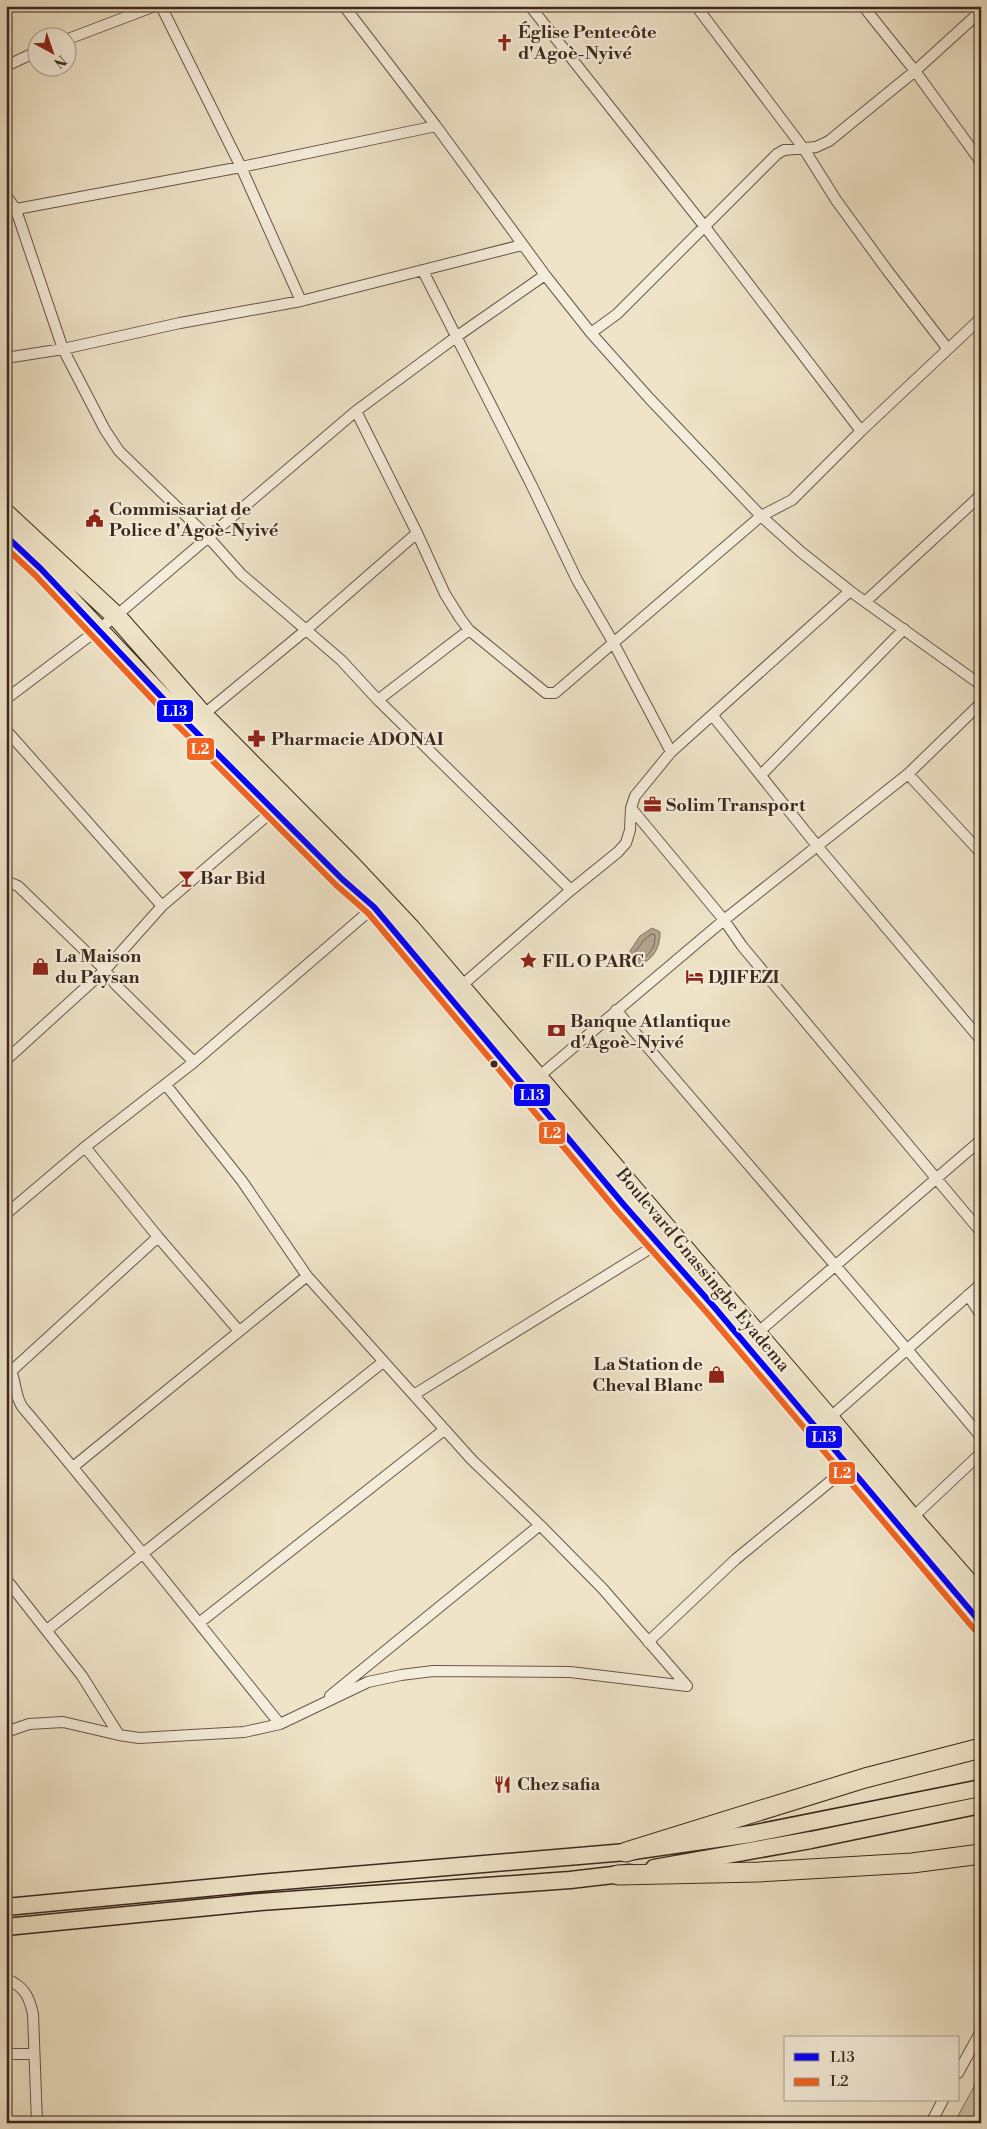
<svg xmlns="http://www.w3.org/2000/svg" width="987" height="2129" font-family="'Libre Bodoni',serif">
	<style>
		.green { fill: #d0c4ab; stroke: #867664 }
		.water { fill: #b2a48e; stroke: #827261 }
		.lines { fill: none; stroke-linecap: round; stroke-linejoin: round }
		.shore { stroke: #766656; stroke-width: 1 }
		.street-casing { stroke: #685648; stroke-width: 12 }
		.primary-casing { stroke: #3b271d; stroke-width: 19 }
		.highway-casing { stroke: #3b271d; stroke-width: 21 }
		.street { stroke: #f5eddb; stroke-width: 10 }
		.primary { stroke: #efe4c8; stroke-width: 16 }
		.highway { stroke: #efe4c8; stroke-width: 19 }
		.bus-1-casing { stroke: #f5eddb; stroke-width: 10 }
		.bus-2-casing { stroke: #f5eddb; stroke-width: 10 }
		.bus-1 { stroke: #00f; stroke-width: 6 }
		.bus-2 { stroke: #f26522; stroke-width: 6 }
		.bus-dot { fill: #3b271d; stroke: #f5eddb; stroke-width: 2 }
		.labels { text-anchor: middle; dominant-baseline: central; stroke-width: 4.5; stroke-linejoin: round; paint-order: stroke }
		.poi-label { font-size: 18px; font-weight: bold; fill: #3b271d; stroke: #f5eddb; text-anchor: start }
		.street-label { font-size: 18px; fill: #3b271d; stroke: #f5eddb }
		.line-badge { stroke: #f5eddb; stroke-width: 2 }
		.badge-label { font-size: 14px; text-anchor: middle; font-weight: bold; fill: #fff }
	</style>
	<rect width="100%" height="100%" fill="#efe4c8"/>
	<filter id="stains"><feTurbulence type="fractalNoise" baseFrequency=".004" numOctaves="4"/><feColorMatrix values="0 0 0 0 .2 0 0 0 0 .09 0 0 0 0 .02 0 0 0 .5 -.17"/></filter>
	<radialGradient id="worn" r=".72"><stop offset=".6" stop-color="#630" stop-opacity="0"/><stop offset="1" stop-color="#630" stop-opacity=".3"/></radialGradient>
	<path class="green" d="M981 2074V2123H954Z"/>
	<path class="water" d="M652 928 660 932C660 948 654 958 640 965L634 964 630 959V951L640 936Z"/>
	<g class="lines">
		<path class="shore" d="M652 934 655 935C656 946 649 959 637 959L635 952 644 940Z"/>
		<defs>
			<path id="street" d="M161 6 241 167 301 301
				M344 6 436 126 545 275 591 333 649 398 761 516 801 552 850 591 981 685
				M530 6 705 227 861 431
				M696 6 804 149 836 200 887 270 947 348
				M863 6 915 71 981 162
				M68 39 155 6
				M6 66 38 51
				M6 195 16 210 63 349 105 430 119 451 209 538 241 574 341 660 378 700 571 890
				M6 211 241 167 436 126
				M423 271 531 484 577 580 613 642 671 752
				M591 333 617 314 777 154 784 150 816 147 829 141 915 71 981 11
				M6 358 63 349 180 323 301 301 522 245
				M417 533 445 594 460 618 469 630 546 693H555L761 516 792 500 861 431 981 318
				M866 601 981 495
				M6 699 116 616 356 411 456 337 545 275
				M378 700 469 630
				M203 715 306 630 417 533 356 411
				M713 716 818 847 981 1040
				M6 730 162 906
				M908 774 981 853
				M761 775 904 629
				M631 808 724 920 742 946 981 1232
				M6 881 18 886 105 970 116 985 194 1062
				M460 987 571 890 618 852 626 843 630 830 631 808 635 796 671 752 850 591
				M616 1010C737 1153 861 1293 981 1437
				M6 1060 105 970 162 906 276 808
				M536 1079 724 920 908 774 981 703
				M166 1085 242 1181 307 1276 472 1460 540 1525 603 1589 687 1686
				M85 1147 158 1237 239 1331
				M6 1214 85 1147 194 1062 374 907
				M968 1295 981 1315
				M756 1334 981 1140
				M6 1364C18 1377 13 1397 24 1409 112 1513 195 1619 280 1724
				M7 1375 158 1237
				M415 1394 659 1243
				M826 1421 981 1284
				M73 1467 307 1276
				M912 1518 981 1453
				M6 1579 82 1676 119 1735
				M199 1623 444 1430
				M47 1630 383 1362
				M648 1642 736 1559 849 1466
				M330 1696 540 1525
				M6 1732 29 1724 63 1722 119 1735 139 1738 244 1732 280 1724 368 1682 401 1675 433 1671 570 1672 687 1686
				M6 1979C24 1986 29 1996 33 2014L37 2123
				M6 2054H34
				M958 2073 981 2031
				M931 2123 943 2100"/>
			<path id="primary" d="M654 1868 811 1840 981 1805
				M6 1907 259 1883 626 1852 751 1834 981 1788
				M6 1927 260 1902 570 1880 630 1873"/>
			<path id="highway" d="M6 514 116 616 203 715 353 867 411 929 829 1418 912 1518 981 1597
				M6 536 41 569 172 708 342 879 374 907 624 1205C747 1340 859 1486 981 1623
				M626 1852 865 1778 981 1748
				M618 1875 759 1872 912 1863 981 1854"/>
		</defs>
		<use href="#street" class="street-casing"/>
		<use href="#primary" class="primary-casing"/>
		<use href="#highway" class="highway-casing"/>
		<use href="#street" class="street"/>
		<use href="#primary" class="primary"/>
		<use href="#highway" class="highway"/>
		<defs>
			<path id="bus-1" d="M6 536 41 569 172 708 342 879 374 907 624 1205 715 1308 981 1623"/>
			<path id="bus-2" d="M6 548 35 575 166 714 336 885 368 913 617 1211 708 1314 974 1629"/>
		</defs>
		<use href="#bus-1" class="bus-1-casing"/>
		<use href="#bus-2" class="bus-2-casing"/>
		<use href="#bus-1" class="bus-1"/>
		<use href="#bus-2" class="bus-2"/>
	</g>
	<defs>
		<symbol id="church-bare" viewBox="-9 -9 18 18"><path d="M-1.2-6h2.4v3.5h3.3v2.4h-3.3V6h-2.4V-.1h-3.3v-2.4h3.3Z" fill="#8f2418" stroke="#f5eddb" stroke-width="2.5" paint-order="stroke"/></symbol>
		<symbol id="civic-bare" viewBox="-9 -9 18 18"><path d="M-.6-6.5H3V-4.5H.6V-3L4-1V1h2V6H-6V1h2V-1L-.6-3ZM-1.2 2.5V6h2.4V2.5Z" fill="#8f2418" stroke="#f5eddb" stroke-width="2.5" paint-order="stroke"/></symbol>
		<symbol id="pharmacy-bare" viewBox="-9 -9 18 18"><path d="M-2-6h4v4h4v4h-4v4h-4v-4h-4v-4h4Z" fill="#8f2418" stroke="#f5eddb" stroke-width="2.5" paint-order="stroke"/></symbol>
		<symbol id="office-bare" viewBox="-9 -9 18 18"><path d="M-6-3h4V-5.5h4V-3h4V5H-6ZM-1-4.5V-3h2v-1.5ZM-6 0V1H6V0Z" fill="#8f2418" stroke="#f5eddb" stroke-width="2.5" paint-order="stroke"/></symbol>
		<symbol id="bar-bare" viewBox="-9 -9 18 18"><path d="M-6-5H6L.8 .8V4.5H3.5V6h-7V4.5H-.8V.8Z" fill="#8f2418" stroke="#f5eddb" stroke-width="2.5" paint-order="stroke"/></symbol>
		<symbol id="sight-bare" viewBox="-9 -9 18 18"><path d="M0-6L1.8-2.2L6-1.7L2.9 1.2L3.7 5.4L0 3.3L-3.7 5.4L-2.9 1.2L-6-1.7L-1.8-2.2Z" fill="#8f2418" stroke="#f5eddb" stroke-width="2.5" paint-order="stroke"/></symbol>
		<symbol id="shop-bare" viewBox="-9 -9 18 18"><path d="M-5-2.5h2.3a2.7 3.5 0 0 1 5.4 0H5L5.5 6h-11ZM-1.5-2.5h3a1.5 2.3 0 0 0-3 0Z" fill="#8f2418" stroke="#f5eddb" stroke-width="2.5" paint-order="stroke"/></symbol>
		<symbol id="hotel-bare" viewBox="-9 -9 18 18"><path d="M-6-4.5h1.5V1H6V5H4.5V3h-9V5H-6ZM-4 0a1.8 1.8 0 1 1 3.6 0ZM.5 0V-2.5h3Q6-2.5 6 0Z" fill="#8f2418" stroke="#f5eddb" stroke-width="2.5" paint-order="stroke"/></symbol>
		<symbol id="bank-bare" viewBox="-9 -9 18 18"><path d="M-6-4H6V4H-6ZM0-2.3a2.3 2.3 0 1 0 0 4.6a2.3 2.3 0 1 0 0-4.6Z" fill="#8f2418" stroke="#f5eddb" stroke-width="2.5" paint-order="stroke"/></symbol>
		<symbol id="restaurant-bare" viewBox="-9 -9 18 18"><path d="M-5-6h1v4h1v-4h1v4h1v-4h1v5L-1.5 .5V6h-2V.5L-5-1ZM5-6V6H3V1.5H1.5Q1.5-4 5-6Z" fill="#8f2418" stroke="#f5eddb" stroke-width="2.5" paint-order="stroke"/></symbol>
	</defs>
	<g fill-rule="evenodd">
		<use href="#church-bare" x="492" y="30" width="25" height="25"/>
		<use href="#civic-bare" x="82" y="506" width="25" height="25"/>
		<use href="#pharmacy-bare" x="244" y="726" width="25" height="25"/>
		<use href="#office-bare" x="640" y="792" width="25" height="25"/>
		<use href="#bar-bare" x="174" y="866" width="25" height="25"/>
		<use href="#sight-bare" x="516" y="948" width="25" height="25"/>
		<use href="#shop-bare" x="28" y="954" width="25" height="25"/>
		<use href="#hotel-bare" x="682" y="964" width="25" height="25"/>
		<use href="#bank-bare" x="544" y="1018" width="25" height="25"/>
		<use href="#shop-bare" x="704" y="1362" width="25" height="25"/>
		<use href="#restaurant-bare" x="490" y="1772" width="25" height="25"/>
	</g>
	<circle class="bus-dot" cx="494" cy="1064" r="4.5"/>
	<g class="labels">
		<g class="poi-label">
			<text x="518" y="32">Église Pentecôte<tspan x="518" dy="21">d'Agoè-Nyivé</tspan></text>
			<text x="109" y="509">Commissariat de<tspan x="109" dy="21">Police d'Agoè-Nyivé</tspan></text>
			<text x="271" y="739">Pharmacie ADONAI</text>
			<text x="666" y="805">Solim Transport</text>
			<text x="200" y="878">Bar Bid</text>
			<text x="55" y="956">La Maison<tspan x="55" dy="21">du Paysan</tspan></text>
			<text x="542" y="961">FIL O PARC</text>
			<text x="708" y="977">DJIFEZI</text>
			<text x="570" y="1021">Banque Atlantique<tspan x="570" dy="21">d'Agoè-Nyivé</tspan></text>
			<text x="703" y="1364" text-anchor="end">La Station de<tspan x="703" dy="21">Cheval Blanc</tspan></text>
			<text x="517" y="1784">Chez safia</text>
		</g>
		<g class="street-label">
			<text transform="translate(703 1270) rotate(50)">Boulevard Gnassingbe Eyadema</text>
		</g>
	</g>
	<g class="line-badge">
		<rect x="156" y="699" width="38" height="24" rx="5" fill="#00f"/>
		<rect x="186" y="737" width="29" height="24" rx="5" fill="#f26522"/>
		<rect x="513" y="1083" width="38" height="24" rx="5" fill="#00f"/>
		<rect x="538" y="1121" width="28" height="24" rx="5" fill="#f26522"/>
		<rect x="805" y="1425" width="38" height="24" rx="5" fill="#00f"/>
		<rect x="828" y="1461" width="28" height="24" rx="5" fill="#f26522"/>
	</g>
	<g class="badge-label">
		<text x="175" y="716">L13</text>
		<text x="200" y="754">L2</text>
		<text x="532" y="1100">L13</text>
		<text x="552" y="1138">L2</text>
		<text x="824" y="1442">L13</text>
		<text x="842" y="1478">L2</text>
	</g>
	<rect width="987" height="2129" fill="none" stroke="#efe4c8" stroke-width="25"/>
	<rect x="8" y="8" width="972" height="2114" fill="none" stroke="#3b271d" stroke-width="2.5"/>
	<rect x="12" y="12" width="962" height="2104" fill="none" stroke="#3b271d"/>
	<rect x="784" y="2036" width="175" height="65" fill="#f5eddb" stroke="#ab9e8f"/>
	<rect x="794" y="2053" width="25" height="8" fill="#0000ff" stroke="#ab9e8f"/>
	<text x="830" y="2062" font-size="15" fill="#3b271d">L13</text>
	<rect x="794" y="2078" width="25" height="8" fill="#f26522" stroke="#ab9e8f"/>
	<text x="830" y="2086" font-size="15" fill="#3b271d">L2</text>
	<g transform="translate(52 52) rotate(140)"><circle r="24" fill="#f5eddb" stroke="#ab9e8f"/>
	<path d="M0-4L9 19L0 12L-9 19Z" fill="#8f2418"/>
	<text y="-8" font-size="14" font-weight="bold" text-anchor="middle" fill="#3b271d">N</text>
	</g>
	<rect width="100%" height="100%" filter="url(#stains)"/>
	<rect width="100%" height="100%" fill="url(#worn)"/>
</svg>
